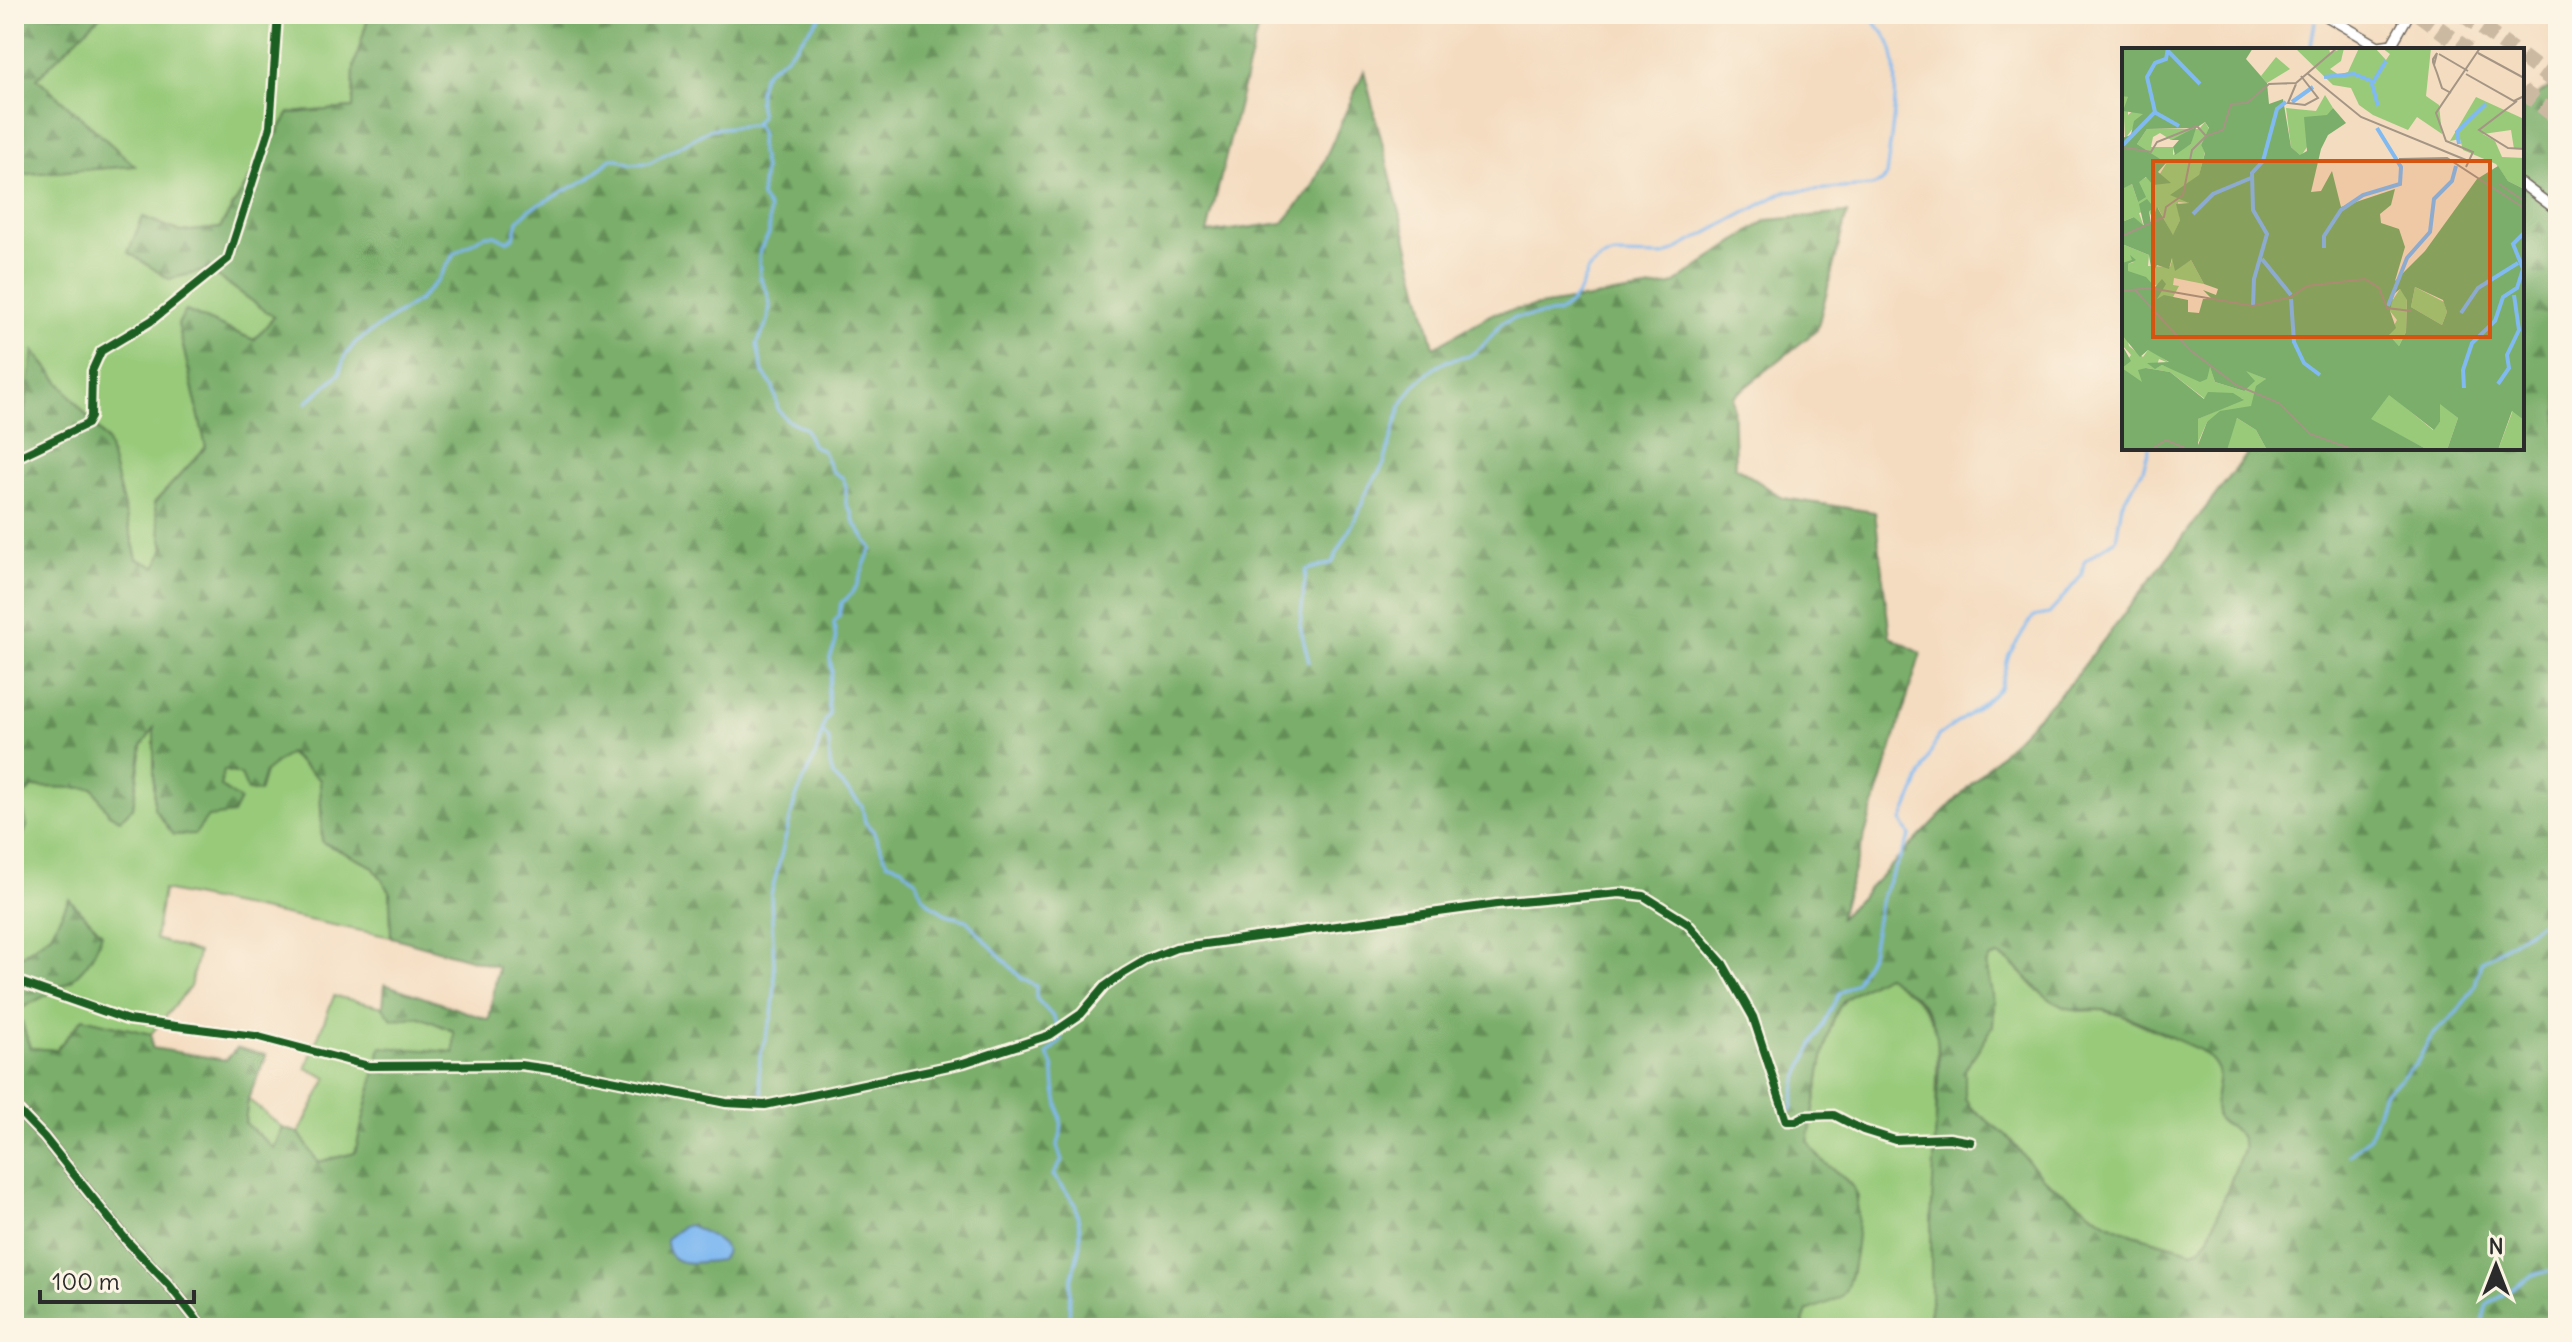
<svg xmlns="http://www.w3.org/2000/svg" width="2572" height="1342" font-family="Delius,sans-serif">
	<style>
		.green { fill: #98ca7a; stroke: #627a52; stroke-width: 2 }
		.forest { fill: url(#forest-firs); stroke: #526c4a; stroke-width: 2; fill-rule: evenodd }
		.water { fill: #81baf1; stroke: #56728e; stroke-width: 2 }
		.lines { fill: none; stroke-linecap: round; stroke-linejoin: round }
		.stream { stroke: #81baf1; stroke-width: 3 }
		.motorway-tunnel { stroke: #ccb9a2; stroke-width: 16; stroke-dasharray: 16 8; stroke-linecap: butt }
		.minor-casing { stroke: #71695f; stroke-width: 12 }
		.tertiary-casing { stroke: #71695f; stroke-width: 14 }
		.minor { stroke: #fff; stroke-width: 9 }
		.tertiary { stroke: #fff; stroke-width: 11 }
		.cycleway-casing { stroke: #fcf5e5; stroke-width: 13 }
		.cycleway { stroke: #1b5e20; stroke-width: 8 }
		.inset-river { fill: none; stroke: #81baf1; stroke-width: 4 }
		.inset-road { fill: none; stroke: #a49584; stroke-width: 2 }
		.view { fill: #d5540f; fill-opacity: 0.15; stroke: #d5540f; stroke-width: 4 }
		.inset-edge { fill: none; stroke: #2b2b2b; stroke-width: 4 }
	</style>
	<defs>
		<pattern id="forest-firs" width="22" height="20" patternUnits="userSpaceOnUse" patternTransform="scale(2)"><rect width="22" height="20" fill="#7aae6a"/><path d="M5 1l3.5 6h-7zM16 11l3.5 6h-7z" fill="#648e57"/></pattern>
	</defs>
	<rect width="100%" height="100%" fill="#fcf5e5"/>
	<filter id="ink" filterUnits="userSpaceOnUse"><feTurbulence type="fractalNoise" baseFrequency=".0125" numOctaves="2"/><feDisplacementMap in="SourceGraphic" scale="16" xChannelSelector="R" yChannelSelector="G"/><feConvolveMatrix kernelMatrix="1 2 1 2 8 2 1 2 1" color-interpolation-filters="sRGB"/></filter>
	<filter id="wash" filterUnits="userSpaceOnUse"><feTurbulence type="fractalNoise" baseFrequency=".006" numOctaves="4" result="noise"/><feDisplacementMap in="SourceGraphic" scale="32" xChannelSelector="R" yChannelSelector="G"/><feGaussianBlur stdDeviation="1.8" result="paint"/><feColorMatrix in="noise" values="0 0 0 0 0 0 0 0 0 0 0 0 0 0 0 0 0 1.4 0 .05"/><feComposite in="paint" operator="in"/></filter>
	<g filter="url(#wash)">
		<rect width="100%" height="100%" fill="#f4dcc0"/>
		<path class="green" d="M100 14H369L354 67 353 108 289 113 220 228 181 232 143 217 209 270 275 317 254 340 186 311 178 324 206 447 154 503 164 548 156 568 137 559 107 441 35 352 14 475V175L135 166 37 78Z
			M154 726V808L220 786 224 770C255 780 265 772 288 753L320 780 322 842 372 866 390 891 391 937 163 890 155 939 198 953 190 987 151 1034 83 1018 56 1050 30 1048 18 1010 73 980 51 934 17 959 14 958V860L27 826 20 798 34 787 93 788 109 814 133 807 142 745Z
			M1998 956 2009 960 2037 990 2077 1011 2100 1010 2120 1015 2200 1050C2233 1074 2211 1083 2216 1113 2218 1125 2233 1126 2239 1135 2241 1136 2243 1145 2244 1147L2209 1237 2201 1248 2193 1251 2133 1234 2106 1222 2041 1177 2007 1136 1970 1107 1965 1098 1964 1070 1993 1026 1994 1004 1986 965 1989 959Z
			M1885 975C1911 993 1926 1003 1938 1034L1931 1304 1927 1328H1805L1803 1322 1807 1311 1841 1296 1852 1272 1858 1197 1853 1186 1820 1159 1808 1141C1816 1108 1823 1025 1843 1002 1854 991 1872 983 1885 975Z
			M334 996 383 1007 392 1019 420 1017 454 1031V1052L381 1048 355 1153 318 1162 299 1133 327 1078 306 1068Z
			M248 1099 283 1128 274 1149 245 1123Z"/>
		<path class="forest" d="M14 14 101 15 37 78 135 166 14 175Z
			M369 14H1261L1207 233 1283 223 1312 188 1364 71 1434 347 1494 313 1672 285 1767 220 1847 213 1817 330 1733 397 1735 466 1783 498 1875 512 1890 637 1921 653 1839 919 2072 681 2252 448H2522V105L2558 82V1328H1927L1931 1304V1223L1939 1061C1937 1010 1925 1003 1885 975 1872 983 1854 991 1843 1002 1823 1025 1816 1108 1808 1141 1812 1148 1817 1155 1823 1161 1833 1170 1847 1178 1854 1189 1863 1204 1855 1285 1841 1296 1832 1303 1817 1306 1807 1311L1803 1322 1805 1328H14V958L17 959 51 934 69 899 102 933C88 980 58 988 18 1010L30 1048 56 1050 83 1018 151 1034 152 1048 226 1060 237 1048 267 1055 248 1099 245 1123 274 1148 283 1128 299 1133 318 1162 355 1153 381 1047 454 1052V1031L420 1017 392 1019 383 1007 385 984 489 1020 498 967 391 937 390 891 372 866 322 842 320 780 289 753 265 772 259 792 248 791 241 775 224 770 220 786 240 800 233 814 208 817 195 834 173 835 154 808V728L142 746 133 807 120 820 109 814 93 788 34 787 20 798 27 826 14 860V475L34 351 107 441 137 559 156 567 164 548 154 503 206 447 178 324 186 311 254 340 274 317 209 270 169 279 128 252 143 217 181 232 220 228 289 113 353 108 354 67ZM1998 956C2023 966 2035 994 2060 1005 2077 1013 2086 1008 2102 1010 2132 1015 2172 1038 2200 1050 2233 1074 2211 1083 2216 1113 2218 1125 2233 1126 2239 1135 2241 1136 2243 1145 2244 1147L2209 1237 2201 1248 2193 1251 2133 1234 2106 1222 2041 1177 2007 1136 1970 1107 1965 1098V1070L1993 1026 1994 1004 1986 965 1989 959Z"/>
		<path class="water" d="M688 1225C695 1227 722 1241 725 1248 727 1254 723 1256 720 1260 699 1263 665 1270 666 1239L682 1227Z"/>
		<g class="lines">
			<path class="stream" d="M2310 50 2315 22
				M755 122 761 134 759 144 764 168 761 197 769 209V234L760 250 759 259 760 277 768 294 770 305 768 321 757 344 763 373 773 386 778 409 787 420 805 428 812 445 823 451 832 471 843 478 846 486V504L852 513 854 522 872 549C858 570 864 587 841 603L839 616 834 622 836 642 830 658 832 672 828 688 829 715 825 721 816 754 795 800 771 895 775 986 772 1016 760 1056 759 1075 764 1101
				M306 403 339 374 345 356 356 342 419 300 437 281 455 253 486 235H495L507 241 514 237 518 221 530 209 588 179 611 159H619L630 164 649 163 711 129 753 125 761 115C757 105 758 83 765 72 769 67 780 62 785 57 799 43 810 28 823 14
				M1309 662 1300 626 1306 570 1332 563 1359 512 1365 495 1384 464 1401 406 1415 385 1433 369 1447 361 1469 356 1482 347 1502 323 1514 318 1558 313 1570 304 1579 292 1588 270 1603 258 1615 255 1664 256 1784 192 1872 186 1882 182 1886 175C1890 142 1903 73 1890 44 1886 33 1875 24 1868 14
				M823 732 829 740 830 765 833 775 862 806 865 822 873 831 887 862 902 867 917 882 922 895 930 904 949 916 966 920 1022 979 1036 986V998L1054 1018 1057 1025
				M1060 1032 1061 1041 1047 1055C1056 1066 1053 1073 1055 1087 1057 1108 1067 1126 1057 1146L1062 1161 1053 1175 1075 1203 1080 1229V1245L1070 1285 1069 1328
				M1792 1110 1797 1080 1812 1046 1839 994 1856 982 1871 952 1881 898 1910 836 1902 821 1938 736 1975 710 2000 688 2009 654 2033 617 2049 614 2082 575 2084 561 2116 539 2122 503 2143 470 2149 448
				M2349 1155 2370 1136 2384 1093 2416 1064 2431 1037 2458 1011 2475 986 2481 962 2558 911
				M2480 1328 2487 1305 2533 1275 2558 1269"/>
		</g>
	</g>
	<g filter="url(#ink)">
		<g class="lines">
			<path class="motorway-tunnel" d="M2419 14 2468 50
				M2463 14 2512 50
				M2522 57 2558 84
				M2522 91 2558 118"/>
			<defs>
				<path id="minor" d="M2323 14 2378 46 2392 44 2400 50
					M2392 44 2409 14
					M2522 184 2558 211
					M14 459 87 424 91 417 92 371 101 351 151 321 228 259 270 127 278 14
					M14 980 128 1020 255 1036 369 1066 520 1065 571 1072 726 1103 765 1105 963 1063 1050 1035 1081 1014 1104 987 1124 973 1146 960 1176 948 1497 904 1620 893 1644 896 1687 923 1723 964 1753 1017 1787 1121H1796L1805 1116 1834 1115 1863 1130 1895 1140 1949 1138 1971 1142"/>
				<path id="tertiary" d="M14 1106 44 1137 127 1241 169 1285 203 1328"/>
			</defs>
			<use href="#minor" class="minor-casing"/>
			<use href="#tertiary" class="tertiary-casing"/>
			<use href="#minor" class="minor"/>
			<use href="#tertiary" class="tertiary"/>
			<defs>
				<path id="cycleway" d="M14 459 87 424 91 417 92 371 101 351 151 321 228 259 270 127 278 14
					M14 980 128 1020 255 1036 369 1066 520 1065 571 1072 726 1103 765 1105 963 1063 1050 1035 1081 1014 1104 987 1124 973 1146 960 1176 948 1497 904 1620 893 1644 896 1687 923 1723 964 1753 1017 1787 1121H1796L1805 1116 1834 1115 1863 1130 1895 1140 1949 1138 1971 1142
					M14 1106 44 1137 127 1241 169 1285 203 1328"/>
			</defs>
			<use href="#cycleway" class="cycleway-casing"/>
			<use href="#cycleway" class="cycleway"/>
		</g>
	</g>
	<g transform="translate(2122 48)">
		<rect width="402" height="402" fill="#f4dcc0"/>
		<path d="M173 0H207L208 5 222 0 219 13 208 21 217 27 226 24 237 0H253L264 12 268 6 260 0H309L304 48 317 57 320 86 295 69 286 82 251 67 237 57 229 40 211 37ZM154 9 168 21 145 35 139 28ZM1 47 6 49V67L12 62 22 65 3 91ZM203 47 211 60 179 108 169 99 164 60 194 63ZM354 49 402 71V101H392L389 82 361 86 373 93 380 109 402 110V141L386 133 374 116 341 102 338 91 328 93ZM83 74 87 81 79 97 83 104 77 128 54 144 67 155 56 154 58 172 51 188 36 160 33 176 27 163 32 161 17 165 22 179 12 169 0 174V140L10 136 16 154 17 133 25 129 31 137 44 116 15 96 25 81H77ZM72 81 69 96 51 107V99H29L31 89 38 85 49 92ZM0 196 27 207 26 218 48 219 51 209 60 217 69 212 82 236 52 230 51 237 57 238 51 249 35 251 38 236 29 238 5 223 6 216 12 214 0 215ZM293 239 322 254 325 264 320 277 289 259ZM278 241 285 249 284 284 277 298 267 287 275 272 268 263 270 253ZM4 285 7 298 21 309 26 302 32 304 49 316 37 311 34 320 40 317 70 328 88 318 93 334 122 343 123 322 144 331 129 359 85 374 75 397 76 371 121 351 97 345 83 351 48 324 24 320 20 336 0 320 9 307 0 297ZM267 346 311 382 318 374V355L336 370 325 402H306L245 370ZM391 362 402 372V402H376ZM115 370 134 382 145 402 102 400Z" fill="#98ca7a" fill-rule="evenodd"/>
		<path d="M0 0H131L124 11 145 35 147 56 161 51 169 99 178 107 185 103 182 69 205 67 211 60 224 75 206 87 199 101 189 144 199 143 210 123 219 159 273 141 269 157 258 166 259 175 277 181 283 199 273 233 303 203 355 131 376 118 386 133 402 141V372L390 363 376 402H325L336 370 318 356V374L312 382 267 347 249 371 306 402H145L134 382 115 370 105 402H0V297L9 313 0 320 20 334 16 322 24 320 48 324 82 351 86 344 111 345 122 352 76 371V397L85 374 98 363 129 358 134 338 144 331 124 323 133 333 122 343 93 334 88 319 85 331 78 334 40 317 33 321 25 315 47 314 26 302 18 309 0 287V215L10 212 8 207 14 212 6 216V223L24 229 33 239 40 231 44 236 35 251 42 247 66 252V264L77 265 81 251H90L81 242 94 247 96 241 82 236 69 212 53 223 50 210 47 221 35 217 30 226 27 207 0 196V174L12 169 22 178 17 156 25 151 33 161 27 163 29 176 35 159 51 187 58 172 54 156 67 155 48 147 77 127 83 105 79 97 87 80 83 74 74 80 69 96 53 107 51 99 57 92H49L72 80 25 81 15 96 44 115 36 124 49 135 31 137 24 129 17 134 24 149 16 154 10 136 0 141V90L9 87 12 73 21 66 1 63 6 49 0 48ZM293 239 321 252 325 264 320 277 289 259ZM278 241 285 252 284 284 277 298 267 287 274 280 268 263 272 246Z" fill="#7aae6a" fill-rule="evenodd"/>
		<path class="inset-river" d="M46 3 78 36M202 29 232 26 252 34M170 54 191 39M256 58 250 36 264 13M34 65 57 78M337 96 335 84 364 56M1 97 33 64 25 29 33 15 44 11 46 0M71 166 91 146 129 130M402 185 391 196 402 223M202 200V188L219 162 241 147 278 136 279 119 255 80M140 211 169 247M169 251 172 294 182 315 198 327M131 257 132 231 145 186 131 162 130 125 141 113 155 61 164 54M266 258 285 210 308 184 312 151 330 133 334 118M339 265 356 240 396 215M376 336 387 320 385 307 397 282 392 247M342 340 341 322 350 295 373 273 381 249 395 240 401 221"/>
		<path class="inset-road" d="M356 5 402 30M317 6 346 23M312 17 315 5 311 11V14L312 17 315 25 320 40 329 45M185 25 239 69 344 112M344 26 392 53 402 48M174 36 166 55 183 57 196 50 179 28M395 53 357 82 386 100 402 101M0 99 29 104 35 94 75 78 84 88M277 111 325 110 402 160M344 119 351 104 324 93 314 65 358 0M377 136 402 153M0 188 42 169 44 159 61 147 70 102 84 88 101 82 109 56 125 55 147 36 174 35 215 0M13 242 68 302 114 337 157 355 188 386 233 402M0 243 28 240 131 258 169 249 185 238 243 231 257 240 265 260 289 263M28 402 44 392 68 402"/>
		<path class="view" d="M31 113H368V289H31Z"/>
		<rect width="402" height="402" class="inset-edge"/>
	</g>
	<rect width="2572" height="1342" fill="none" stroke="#fcf5e5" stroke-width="48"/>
	<g transform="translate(2496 1266)" stroke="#fcf5e5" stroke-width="6" paint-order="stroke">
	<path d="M0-6L14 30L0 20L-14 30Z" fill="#2b2b2b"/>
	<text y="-12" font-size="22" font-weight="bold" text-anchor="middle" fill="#2b2b2b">N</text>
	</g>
	<path d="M40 1290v12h154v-12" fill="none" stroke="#2b2b2b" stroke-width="4"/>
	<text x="52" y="1290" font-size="24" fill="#2b2b2b" stroke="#fcf5e5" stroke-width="6" paint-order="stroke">100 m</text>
</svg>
